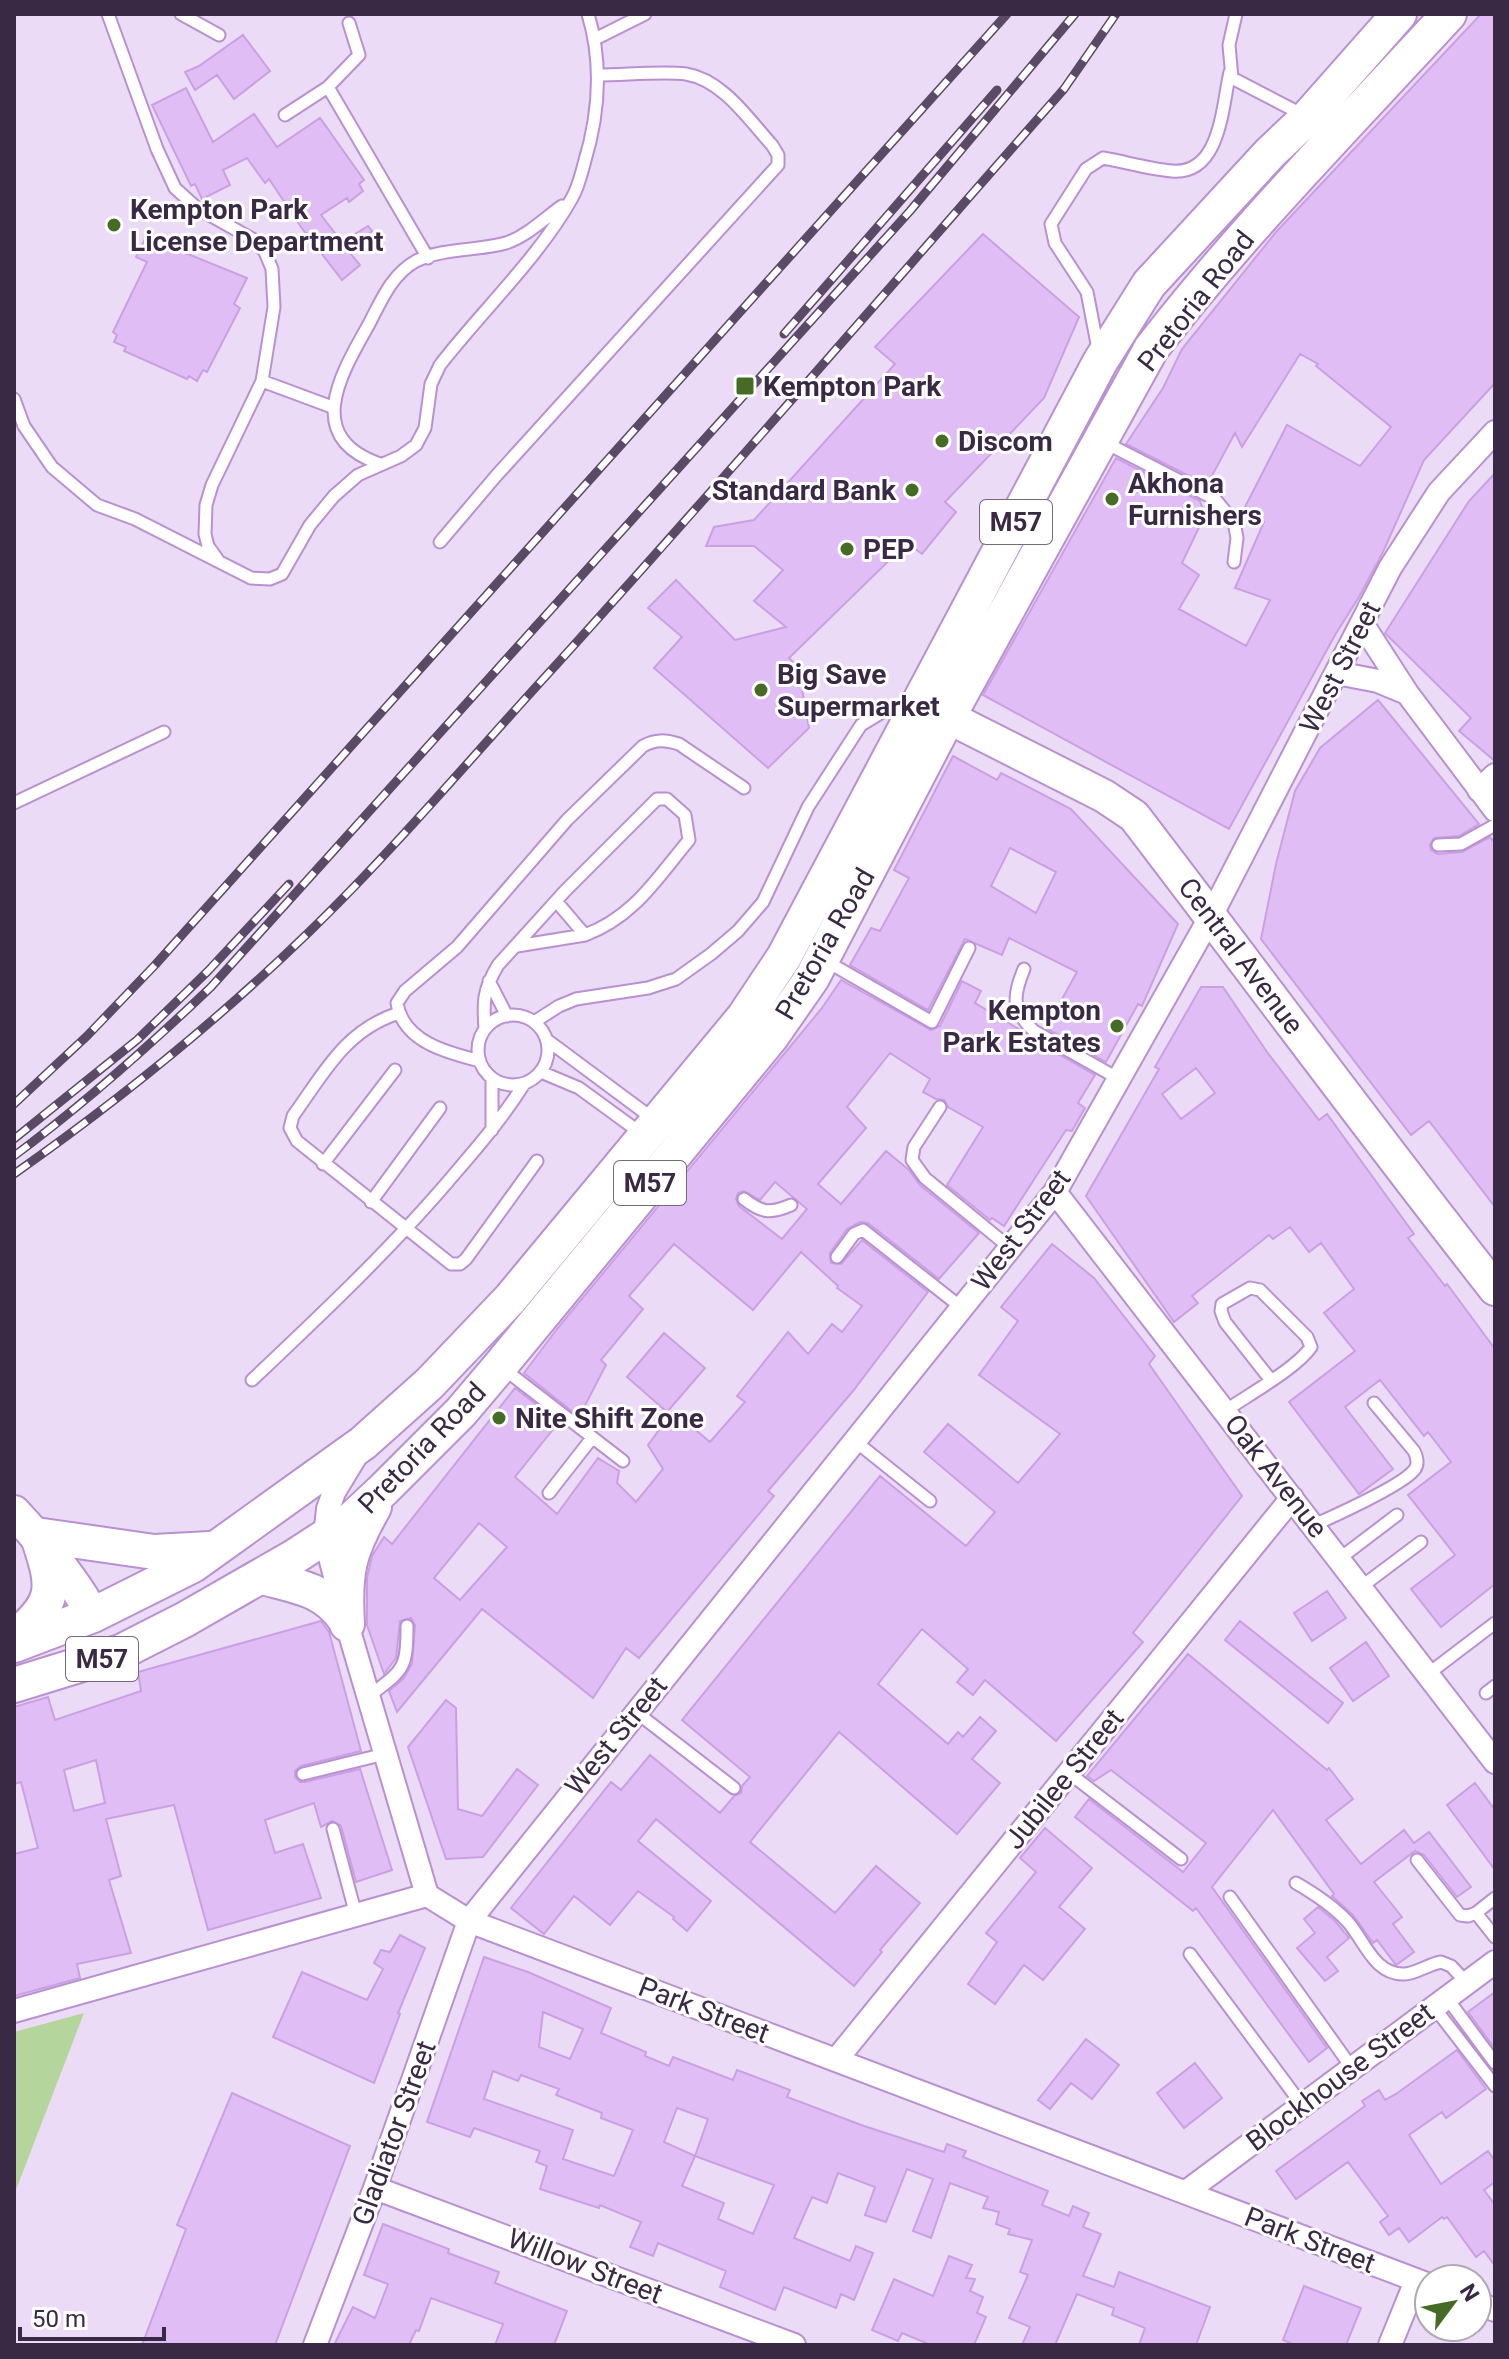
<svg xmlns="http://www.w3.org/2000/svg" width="1509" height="2359" font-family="Roboto,sans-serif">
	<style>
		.green { fill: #b4d59c }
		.building { fill: #e1bdf6; stroke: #caa0e3; stroke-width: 2; fill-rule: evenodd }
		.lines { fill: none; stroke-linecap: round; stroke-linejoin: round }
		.lane-casing { stroke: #b990d1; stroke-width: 15 }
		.street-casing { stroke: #b990d1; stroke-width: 26 }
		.secondary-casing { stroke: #b990d1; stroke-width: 36 }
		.primary-casing { stroke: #b990d1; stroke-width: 38 }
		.lane { stroke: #fff; stroke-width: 11 }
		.street { stroke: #fff; stroke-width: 22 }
		.secondary { stroke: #fff; stroke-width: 32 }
		.primary { stroke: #fff; stroke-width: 34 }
		.rail-casing { stroke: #5b4a65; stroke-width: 9 }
		.rail { stroke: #fff; stroke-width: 6; stroke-dasharray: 18; stroke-linecap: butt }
		.poi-dot { fill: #466b24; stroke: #fff; stroke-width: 3 }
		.labels { text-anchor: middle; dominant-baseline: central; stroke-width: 6; stroke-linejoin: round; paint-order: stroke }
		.shield { fill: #fff; stroke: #75697c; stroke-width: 2 }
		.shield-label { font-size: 26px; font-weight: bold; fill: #3a2944 }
		.poi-label { font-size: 28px; font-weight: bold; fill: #3a2944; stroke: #fff; text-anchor: start }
		.street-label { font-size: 28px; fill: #3a2944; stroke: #fff }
	</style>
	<rect width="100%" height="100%" fill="#ecdbf7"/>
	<path class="green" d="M84 2013 14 2195V2032Z"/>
	<path class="building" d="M1481 14H1495V383L1424 460 1383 552 1359 597 1335 635 1229 829 983 695 1116 458 1200 501 1205 515 1182 563 1199 575 1179 609 1246 646 1270 600 1235 588 1264 522 1243 511 1287 425 1360 466 1391 427 1316 366 1318 364 1300 354 1242 447 1235 433 1207 485 1126 444 1163 388 1182 349 1276 232Z
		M243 35 270 71 234 99 217 75 195 90 185 72 199 66Z
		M186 88 213 142 254 114 277 147 320 118 364 180 359 184 363 191 349 202 347 198 321 215 342 242 368 226 372 231 350 253 360 265 342 280 301 227 269 179 265 183 247 158 223 170 230 185 202 199 195 184 191 186 152 105Z
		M983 234 1079 317 1044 398 945 502 956 512 922 554 907 543 789 658 798 667 809 728 768 768 654 668 682 637 648 608 676 580 735 640 786 627 754 601 783 570 754 546H706L714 527 754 520 895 364 875 347Z
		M146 237 247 278 234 304 240 308 207 372 203 370 197 381 189 376 187 379 124 351 126 347 114 342 117 335 113 332 147 262 136 257Z
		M1495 473V761L1459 731 1471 718 1385 633 1469 501Z
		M1378 700 1479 824 1459 836 1434 838 1430 845 1431 850 1438 854 1462 852 1490 837 1495 843V1207L1429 1121 1411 1135 1261 939 1276 864 1295 791 1320 748Z
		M953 756 997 780 1001 773 1071 809 1178 924 1142 1006 1138 1004 1106 1062 1046 1028 1077 972 1009 938 1002 955 965 939 928 1010 850 965 871 928 880 931 909 878 894 870ZM1010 848 1056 872 1036 913 991 886Z
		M841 980 931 1030 940 1026 962 981 981 991 975 1003 1022 1031 1030 1038 1095 1075 1078 1103 1085 1108 1072 1131 1066 1130 1004 1226 992 1218 990 1220 947 1185 983 1127 948 1107 944 1100 936 1099 923 1092 930 1079 890 1053 847 1107 866 1128 818 1184 841 1204 886 1151 909 1170 920 1185 979 1233 939 1279 868 1223 860 1222 847 1229 830 1253 831 1263 841 1264 862 1240 928 1292 853 1391 768 1491 774 1496 639 1658 626 1648 593 1698 482 1609 397 1712 389 1691 403 1679 412 1664 415 1625 411 1618 400 1621 396 1658 384 1674 367 1625V1578L372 1556 384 1537 392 1544 515 1388 559 1422 515 1477 557 1514 598 1458 619 1471 617 1483 636 1502 663 1469 648 1445 673 1411 710 1442 745 1402 737 1396 788 1332 808 1354 832 1324 842 1332 862 1306 837 1288 838 1286 801 1252 753 1310 674 1244 629 1296 643 1309 601 1360 606 1365 579 1417 524 1373 557 1329 822 1008ZM775 1182 807 1209 782 1239 739 1206 736 1199 738 1193 744 1191 760 1200ZM479 1523 507 1547 460 1600 434 1578Z
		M1201 987H1223L1267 1052 1319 1120 1327 1114 1414 1234 1408 1238 1445 1286 1447 1284 1495 1349V1584L1441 1627 1411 1589 1455 1555 1408 1495 1451 1462 1428 1432 1424 1436 1380 1380 1345 1407 1393 1469 1359 1494 1289 1402 1355 1351 1324 1313 1354 1289 1321 1243 1309 1252 1290 1227 1273 1239 1269 1235 1192 1296 1198 1303 1174 1322 1086 1196 1159 1069 1155 1067ZM1196 1068 1215 1093 1181 1119 1162 1094Z
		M1052 1244 1094 1278 1155 1356 1149 1364 1242 1496 1133 1633 1143 1642 1056 1741 985 1680 973 1695 957 1682 968 1669 922 1629 878 1684 948 1744 958 1732 963 1737 980 1717 996 1731 972 1759 1000 1783 957 1834 839 1732 750 1842 835 1913 876 1866 920 1903 880 1950 882 1952 854 1986 656 1819 638 1841 711 1901 687 1931 673 1919 674 1917 638 1891 610 1925 574 1896 544 1934 511 1908 611 1782 621 1790 650 1755 720 1813 734 1796 741 1793 742 1786 750 1777 682 1720 880 1476 966 1546 995 1512 924 1452 948 1424 1018 1483 1060 1434 979 1375 1018 1321 1001 1307Z
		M664 1333 705 1368 667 1412 627 1377Z
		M1327 1591 1346 1618 1312 1641 1294 1613Z
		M321 1621 329 1632 361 1751 301 1766 295 1771V1777L300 1782H305L360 1769 392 1870 356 1882 341 1826 332 1821 321 1827 314 1803 265 1820 275 1853 303 1844 321 1898 208 1930 174 1805 106 1819 121 1876 109 1880 131 1953 77 1964 80 1978 14 1996V1854L38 1848 21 1782 14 1784V1707L48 1697 55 1720 141 1691 138 1672ZM96 1760 105 1803 74 1811 64 1770Z
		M1240 1621 1343 1703 1328 1723 1225 1640Z
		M1366 1642 1389 1676 1353 1701 1330 1668Z
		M1188 1654 1327 1770 1329 1768 1353 1799 1326 1820 1361 1864 1404 1830 1414 1843 1429 1832 1471 1887 1457 1897 1424 1855 1415 1851 1374 1882 1402 1917 1393 1924 1414 1952 1396 1965 1377 1940 1373 1943 1353 1915 1332 1896 1334 1894 1273 1810 1212 1887 1327 2048 1309 2062 1196 1908 1193 1911 1075 1817 1089 1799 1183 1872 1206 1843 1111 1770 1094 1781 1087 1776Z
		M446 1700 456 1708 458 1809 482 1816 517 1769 538 1785 483 1857 446 1859 408 1747Z
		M1475 1783 1495 1810V1870L1447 1805Z
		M1045 1828 1092 1868 1059 1907 1085 1929 1043 1980 1024 1965 995 2004 968 1984 997 1942 986 1933 1036 1872 1020 1858Z
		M1318 1907 1335 1921 1349 1938 1327 1957 1338 1971 1325 1981 1297 1948 1315 1933 1304 1919Z
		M400 1935 425 1948 398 2013 400 2014 374 2083 273 2037 302 1972 367 2000 383 1969 374 1963 381 1950 390 1952Z
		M484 1957 528 1972 611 2008 601 2033 646 2052 645 2056 669 2066 673 2057 733 2080 737 2070 790 2090 787 2097 864 2126 944 2152 947 2144 966 2151 963 2157 1048 2191 1042 2205 1069 2216 1073 2206 1089 2213 1083 2227 1101 2234 1083 2276 1114 2287 1119 2272 1210 2307 1196 2345H1139L1145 2328 1112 2315 1114 2308 1077 2294 1055 2345H1022L1030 2327 1009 2318 1028 2275 1020 2272 1032 2240 1008 2234 1010 2229 996 2224 999 2212 983 2208 988 2197 950 2183 931 2238 913 2231 933 2179 907 2169 886 2222 865 2215 875 2187 838 2173 827 2203 812 2197 794 2238 850 2261 856 2246 873 2253 854 2300 841 2294 836 2308 784 2287 775 2310 720 2287 726 2271 658 2243 653 2256 630 2247 641 2222 600 2205 599 2208 540 2189 547 2166 536 2162 540 2151 474 2128 470 2137 427 2122ZM543 2012 583 2029 570 2059 539 2047ZM493 2071 518 2081 521 2075 559 2089 556 2095 602 2113 601 2118 633 2130 614 2176 563 2159 573 2130 484 2099ZM677 2108 708 2119 695 2156 664 2142ZM695 2156 774 2185 753 2234 718 2219 724 2203 682 2186Z
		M1495 1992V2049L1468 2012Z
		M1086 2039 1119 2065 1092 2099 1071 2083 1050 2109 1038 2100Z
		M1457 2050 1486 2089 1446 2118 1442 2112 1409 2135 1441 2184 1488 2151 1495 2161V2182L1484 2190 1495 2205V2266L1484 2251 1476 2257 1447 2217 1444 2219 1442 2217 1409 2242 1399 2228 1389 2235 1380 2222 1388 2216 1348 2162 1296 2199 1276 2171 1365 2106 1362 2101 1379 2090 1385 2100 1396 2094Z
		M1195 2063 1222 2098 1184 2128 1157 2093Z
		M232 2093 350 2146 275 2345H142L186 2229 177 2225Z
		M383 2224 449 2249 448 2253 499 2272 495 2283 567 2311 554 2345H495L503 2324 431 2298 419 2331 416 2330 409 2345H334L353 2307 375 2318 388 2284 364 2275Z
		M949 2256 972 2265 966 2278 975 2279 970 2291 983 2297 977 2313 986 2317 974 2345H931L902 2333 898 2341 872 2330 894 2279 933 2296Z
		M1304 2286 1361 2308 1346 2345H1295L1283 2340Z"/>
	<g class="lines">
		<defs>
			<path id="lane" d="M108 14 157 149 175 188 197 208 256 241 265 252 272 269 274 307 262 381 212 485 206 505 205 534 208 546 218 560
				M181 14 219 35
				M1236 14 1229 45 1232 78 1305 116
				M349 23 359 55 328 87 428 258
				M595 39 645 14
				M285 115 328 87
				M1098 349 1087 292 1055 243 1051 224 1086 169 1103 158C1126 162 1149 169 1172 171 1221 175 1222 106 1230 72
				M262 381 332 407
				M14 399 24 426 52 467 97 505 135 519 251 578 270 579 282 574 310 525 334 496 358 475 401 456 416 445 425 428 431 384 440 365C481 312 540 256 572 198 578 188 581 175 584 164 599 115 603 64 588 14
				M1104 442 1215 499 1234 522 1237 538 1234 562
				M380 464C302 437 341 374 369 324 381 301 392 274 416 261 442 248 478 251 506 243 527 236 545 218 562 206
				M440 542 496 476 778 165V155L772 145C749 120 723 80 686 74 663 71 624 75 598 75
				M14 803 164 732
				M1438 845 1461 844 1495 825
				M517 946 585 935
				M826 961 932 1022 969 948
				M1024 969C1013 995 1011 1010 1034 1031L1119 1079
				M489 981 507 1016
				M399 1013C345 1030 324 1073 293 1116L290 1128 297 1141 451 1264H460L466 1259 537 1161
				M478 1050a35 35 0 1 1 70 0a35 35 0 1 1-70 0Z
				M534 1022 559 1006 576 999 648 988 676 979 711 954 738 931 763 902 808 807 861 725 887 709 909 710
				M485 1029C483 1002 483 990 498 965L556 901 565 891 657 799H667L685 815 689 840C657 878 634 917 585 935L556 901
				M547 1040 656 1121
				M480 1061C448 1053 403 1042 397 1003L405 991 457 947 567 820 643 746C656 739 665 740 679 744L744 788
				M541 1072 579 1088 642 1134
				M940 1107 914 1147 912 1160 925 1178 1009 1247
				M492 1130V1079
				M323 1164 395 1070
				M744 1199C762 1213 770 1214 791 1205
				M371 1202 440 1108
				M837 1257 854 1234 863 1230 962 1308
				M504 1369 623 1461
				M252 1380C323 1313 394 1246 457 1171 481 1143 504 1116 524 1084
				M1225 1411C1248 1395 1297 1368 1311 1347L1307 1337 1260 1290 1250 1288 1222 1304 1221 1311 1225 1322 1270 1379
				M855 1441 930 1501
				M549 1493 592 1438
				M1314 1525C1334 1516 1404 1485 1415 1469 1419 1463 1417 1457 1414 1451L1374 1403
				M1339 1559 1397 1515
				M1361 1587 1421 1542
				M1428 1674 1495 1623
				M1486 1693 1495 1686
				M369 1696C403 1670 407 1670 407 1626
				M636 1712 734 1788
				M1069 1773 1181 1859
				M303 1774 385 1754
				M333 1829 356 1915
				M1417 1860 1460 1915 1468 1916 1476 1913 1495 1937
				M1296 1883C1315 1894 1332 1905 1347 1921 1364 1939 1374 1976 1405 1974 1417 1973 1429 1964 1441 1962L1451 1966 1467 1983
				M1230 1897 1352 2068
				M1476 1913 1495 1898
				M1190 1954 1302 2105
				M1447 1998 1495 2063
				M1434 2007 1495 2086"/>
			<path id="street" d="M1363 625 1407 693 1495 810
				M1337 673 1378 681 1407 693
				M1479 790 1495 775
				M1055 1192 1495 1762
				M357 1454 334 1492 328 1509 325 1537 347 1624 427 1895 469 1921 1429 2285
				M14 2011 427 1895
				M836 2060 1292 1498
				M375 2188 794 2345
				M1186 2192 1495 1962
				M1477 2303 1495 2310
				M315 2345 375 2188 469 1921 1055 1192 1211 916 1390 568 1439 492 1495 432
				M1390 2345 1416 2281"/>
			<path id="secondary" d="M926 706 1104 796 1134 816C1255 974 1372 1133 1495 1289
				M14 1512C44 1544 72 1577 93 1615"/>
			<path id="primary" d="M36 1535 154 1552 210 1549
				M262 1577C296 1586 326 1589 346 1621
				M347 1624C344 1572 348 1552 374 1507
				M14 1638C58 1602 55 1587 38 1537
				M14 1645 93 1615 193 1565 363 1443 429 1384 511 1298 744 1017 784 957 1100 362 1149 284 1270 153 1308 117 1399 14
				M14 1685 121 1652 184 1620 294 1557 351 1520 384 1489 461 1412 500 1366 771 1037 812 978 948 717 1151 349C1242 231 1348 124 1449 14"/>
		</defs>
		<use href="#lane" class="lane-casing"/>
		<use href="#street" class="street-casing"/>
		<use href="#secondary" class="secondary-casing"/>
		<use href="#primary" class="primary-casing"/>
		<use href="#lane" class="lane"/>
		<use href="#street" class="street"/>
		<use href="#secondary" class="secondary"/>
		<use href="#primary" class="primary"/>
		<defs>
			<path id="rail" d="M784 334 997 90
				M14 1104 87 1036 155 965 1007 14
				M14 1139 137 1040 208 971 289 884
				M14 1156C84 1104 148 1047 211 987L910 211 1075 14
				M14 1174C118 1101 217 1021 308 933 395 849 474 754 556 665 728 475 895 281 1064 89L1116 14"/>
		</defs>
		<use href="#rail" class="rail-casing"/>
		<use href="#rail" class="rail"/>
	</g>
	<g class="poi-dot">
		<circle cx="114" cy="225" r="8"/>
		<rect x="735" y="376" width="20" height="20" rx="4"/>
		<circle cx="942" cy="441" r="8"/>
		<circle cx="912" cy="490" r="8"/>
		<circle cx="1112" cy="499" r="8"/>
		<circle cx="847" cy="549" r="8"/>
		<circle cx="761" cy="690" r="8"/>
		<circle cx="1117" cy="1026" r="8"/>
		<circle cx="499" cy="1418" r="8"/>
	</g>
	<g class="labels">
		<g class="shield">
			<rect x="980" y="500" width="72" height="44" rx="6"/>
			<rect x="614" y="1161" width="72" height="44" rx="6"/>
			<rect x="66" y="1637" width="72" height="44" rx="6"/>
		</g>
		<g class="shield-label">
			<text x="1016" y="522">M57</text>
			<text x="650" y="1183">M57</text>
			<text x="102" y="1659">M57</text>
		</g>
		<g class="poi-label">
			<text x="130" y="209">Kempton Park<tspan x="130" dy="32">License Department</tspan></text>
			<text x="763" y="386">Kempton Park</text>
			<text x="958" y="441">Discom</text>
			<text x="1128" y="483">Akhona<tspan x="1128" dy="32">Furnishers</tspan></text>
			<text x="896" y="490" text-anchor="end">Standard Bank</text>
			<text x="863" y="549">PEP</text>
			<text x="777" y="674">Big Save<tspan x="777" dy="32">Supermarket</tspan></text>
			<text x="1101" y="1010" text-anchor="end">Kempton<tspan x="1101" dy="32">Park Estates</tspan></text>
			<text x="515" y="1418">Nite Shift Zone</text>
		</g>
		<g class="street-label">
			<text transform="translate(1196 301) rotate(-52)">Pretoria Road</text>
			<text transform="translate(1340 667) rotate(-63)">West Street</text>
			<text transform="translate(825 944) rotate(-60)">Pretoria Road</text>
			<text transform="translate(1241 956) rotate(53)">Central Avenue</text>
			<text transform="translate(1021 1230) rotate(-53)">West Street</text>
			<text transform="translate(422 1448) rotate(-46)">Pretoria Road</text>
			<text transform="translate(1276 1476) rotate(52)">Oak Avenue</text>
			<text transform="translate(616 1736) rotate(-51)">West Street</text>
			<text transform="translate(1064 1779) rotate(-51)">Jubilee Street</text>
			<text transform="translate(704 2010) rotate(21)">Park Street</text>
			<text transform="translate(1340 2077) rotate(-37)">Blockhouse Street</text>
			<text transform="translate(394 2133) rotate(-70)">Gladiator Street</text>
			<text transform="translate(1310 2240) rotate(21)">Park Street</text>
			<text transform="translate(585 2266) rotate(21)">Willow Street</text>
		</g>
	</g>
	<rect width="1509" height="2359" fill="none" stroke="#3a2944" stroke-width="32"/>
	<g transform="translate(1453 2303) rotate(58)"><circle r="38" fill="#ffffff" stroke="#b0a9b4" stroke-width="2"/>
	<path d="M0-6L14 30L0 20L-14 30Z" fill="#466b24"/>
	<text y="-12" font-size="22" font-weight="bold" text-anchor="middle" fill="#3a2944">N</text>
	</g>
	<path d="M20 2327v12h144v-12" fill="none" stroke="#3a2944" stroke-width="4"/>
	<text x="32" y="2327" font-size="24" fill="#3a2944" stroke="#ffffff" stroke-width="6" paint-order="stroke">50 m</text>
</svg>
